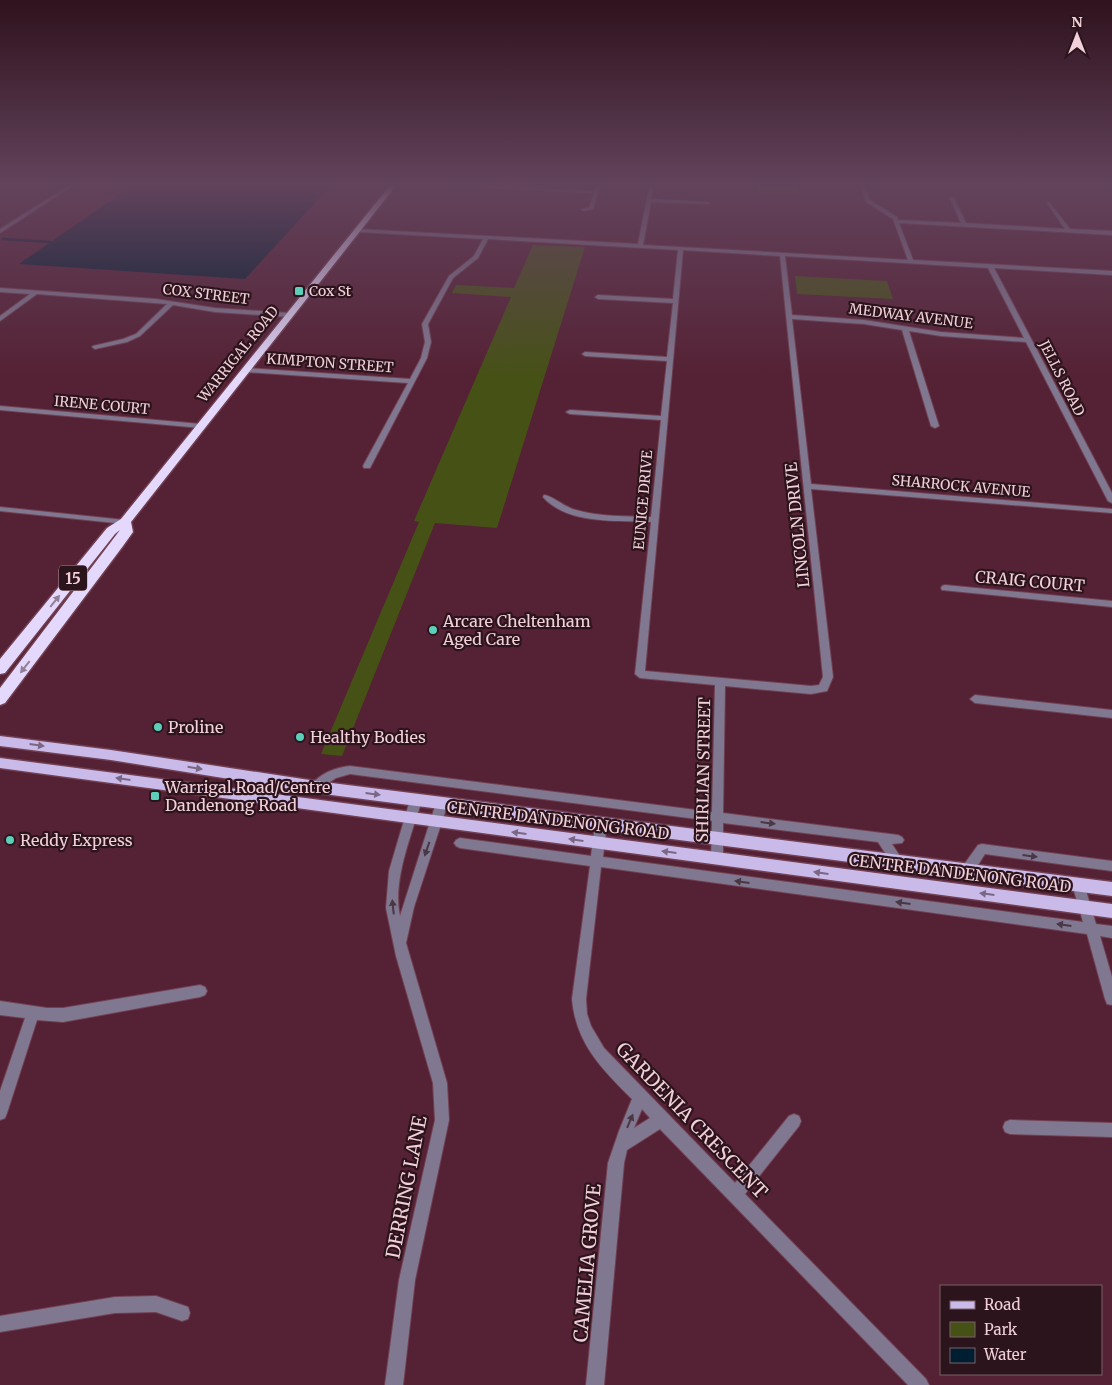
<svg xmlns="http://www.w3.org/2000/svg" width="1112" height="1385" font-family="Merriweather,serif">
	<style>
		.green { fill: #465116 }
		.water { fill: #001e31 }
		.lines { fill: none; stroke-linecap: round; stroke-linejoin: round }
		.stream { stroke: #001e31; stroke-width: 2.5 }
		.street-casing { stroke: #714052; stroke-width: 2 }
		.primary-casing { stroke: #714052; stroke-width: 3 }
		.highway-casing { stroke: #714052; stroke-width: 3 }
		.street { fill: #807890; fill-rule: evenodd }
		.primary { fill: #c9baea; fill-rule: evenodd }
		.highway { fill: #e4d9fc; fill-rule: evenodd }
		.oneway { fill: #918097 }
		.oneway2 { fill: #7a6783 }
		.oneway3 { fill: #493745 }
		.poi-dot { fill: #5dceb9; stroke: #2c141c; stroke-width: 2 }
		.labels { text-anchor: middle; dominant-baseline: central; stroke-width: 4.5; stroke-linejoin: round; paint-order: stroke }
		.far-poi-label { font-size: 14px; fill: #f2d0d9; stroke: #2c141c; text-anchor: start }
		.far-street-label { font-size: 14px; fill: #f2d0d9; stroke: #2c141c }
		.shield { fill: #2c141c; stroke: #b798a0; stroke-width: 1 }
		.shield-label { font-size: 15px; font-weight: bold; fill: #f2d0d9 }
		.street-label { font-size: 16px; fill: #f2d0d9; stroke: #2c141c }
		.poi-label { font-size: 16px; fill: #f2d0d9; stroke: #2c141c; text-anchor: start }
		.near-street-label { font-size: 19px; fill: #f2d0d9; stroke: #2c141c }
	</style>
	<rect width="100%" height="100%" fill="#552134"/>
	<path class="green" d="M758 183H796L798 194 758 193Z
		M533 245 585 247 497 528 435 523 342 756 321 754 419 522 414 521 511 297 452 293 456 285 514 288Z
		M795 276 887 281 893 299 797 294Z"/>
	<path class="water" d="M136 183H333L245 279 19 264Z"/>
	<g class="lines">
		<path class="stream" d="M3 239 50 242"/>
		<defs>
			<path id="street" d="M73 183H78L0 233V229Z
				M409 183 594 191 597 183H601L593 209 583 211 581 209 589 208 594 193 411 184Z
				M650 183H654L651 199 708 202 710 203 708 204 651 202 643 245 908 260 893 219 866 202 860 183H864L870 200 897 217 898 220 961 223 950 198 952 197 954 198 966 223 1065 229 1047 203 1049 202 1070 229 1112 231V235L899 223 913 260 1112 271V275L994 268 1112 493V503L1108 501 1026 342 941 336 909 331 939 426 935 428 931 426 902 330 864 324 792 319 811 484 1112 509V513L811 489 833 677 827 691 811 694 725 686 723 813 898 835 902 837 904 840 902 843 892 844 903 861 901 865 897 866 893 865 878 842 723 823V859L721 863 717 864 713 863 711 859 712 821 350 774 336 778 316 791 312 790 310 787C318 774 336 767 350 766L712 812 715 685 640 678 635 674 651 522C616 520 568 525 543 497L544 495C551 495 566 508 576 510 600 517 626 516 651 517L661 420 570 414 566 412 570 410 661 416 667 361 585 356 582 354 585 352 667 357 673 303 598 299 595 297 598 295 673 299 678 250 488 239 478 258 453 278 428 324 431 342 427 358 370 468H364L363 466 408 383 246 372 243 370 246 368 410 379 421 358 425 342 422 324 449 276 474 256 483 239 358 232 356 229 638 244ZM683 250 780 256 823 677 819 685 811 686 645 671ZM785 256 988 268 1024 338 941 332 864 320 792 315Z
				M1094 183H1112V185L1096 184Z
				M0 288 156 299 215 308 290 313 293 315 290 317 215 312 173 305 140 336 127 342 95 349 92 347 93 346 123 339 136 334 167 304 37 294 0 321V316L30 294 0 292Z
				M0 406 201 424 205 426 201 428 0 410Z
				M0 507 125 520 129 522 125 524 0 511Z
				M945 585 1112 601V607L942 590 941 588 942 586Z
				M975 695 1112 710V718L975 703 970 699Z
				M416 795 420 797 422 800C412 834 392 880 400 916L436 803 438 800 442 798 446 800 448 803 414 907 406 943 447 1083 449 1120 415 1280 403 1385H385L399 1280 435 1120 433 1083 396 956 386 908 389 871 410 800 412 797Z
				M601 819 605 821 607 824 603 857 1083 922 1072 884 1074 880 1078 879 1082 880 1084 884 1096 924 1112 926V938L1100 936 1112 977V1005L1107 1004 1105 999 1087 934 601 867 586 999 587 1014 591 1026 604 1048 735 1183 789 1116 794 1114 799 1116 801 1121 799 1126 745 1194 926 1379 929 1385H908L660 1129 627 1150 624 1163 604 1385H586L608 1163 619 1131 632 1099C602 1069 576 1044 572 999L590 866 460 848 456 846 454 843 456 840 460 838 591 856 595 824 597 821ZM642 1109 650 1118 634 1128Z
				M982 844 1112 861V871L985 854C979 862 974 877 963 874L961 870 963 866 978 845Z
				M200 985 205 987 207 991 205 995 200 997 63 1022 37 1020 7 1113 5 1118 0 1120V1091L25 1018 0 1015V1001L47 1008H63Z
				M1010 1120 1112 1123V1137L1010 1134 1005 1132 1003 1127 1005 1122Z
				M156 1296 188 1307 190 1313 188 1319 182 1321 156 1312 115 1313 0 1332V1316L115 1297Z"/>
			<path id="primary" d="M0 736 111 750 316 781 1112 882V896L316 793 111 760 0 746Z
				M0 758 1112 904V918L0 768Z"/>
			<path id="highway" d="M392 183H398L131 522 133 532 123 546 5 703 0 705V688L120 530 115 534 5 673 0 674V659L107 528 121 519Z"/>
		</defs>
		<use href="#street" class="street-casing"/>
		<use href="#primary" class="primary-casing"/>
		<use href="#highway" class="highway-casing"/>
		<use href="#street" class="street"/>
		<use href="#primary" class="primary"/>
		<use href="#highway" class="highway"/>
	</g>
	<defs><path id="oneway-solid" d="M-6-.8H1V-3.2L6.5 0L1 3.2V.8H-6Z" transform="scale(1.25)"/></defs>
	<g class="oneway">
		<use href="#oneway-solid" transform="translate(55 601) rotate(-51)"/>
		<use href="#oneway-solid" transform="translate(25 667) rotate(128)"/>
	</g>
	<g class="oneway2">
		<use href="#oneway-solid" transform="translate(37 745) rotate(8)"/>
		<use href="#oneway-solid" transform="translate(195 768) rotate(9)"/>
		<use href="#oneway-solid" transform="translate(123 779) rotate(-172)"/>
		<use href="#oneway-solid" transform="translate(373 794) rotate(7)"/>
		<use href="#oneway-solid" transform="translate(519 833) rotate(-173)"/>
		<use href="#oneway-solid" transform="translate(576 840) rotate(-172)"/>
		<use href="#oneway-solid" transform="translate(669 852) rotate(-173)"/>
		<use href="#oneway-solid" transform="translate(821 873) rotate(-172)"/>
		<use href="#oneway-solid" transform="translate(987 894) rotate(-173)"/>
	</g>
	<g class="oneway3">
		<use href="#oneway-solid" transform="translate(768 823) rotate(7)"/>
		<use href="#oneway-solid" transform="translate(427 849) rotate(109)"/>
		<use href="#oneway-solid" transform="translate(1030 856) rotate(7)"/>
		<use href="#oneway-solid" transform="translate(742 882) rotate(-172)"/>
		<use href="#oneway-solid" transform="translate(903 903) rotate(-172)"/>
		<use href="#oneway-solid" transform="translate(393 907) rotate(-96)"/>
		<use href="#oneway-solid" transform="translate(1064 925) rotate(-172)"/>
		<use href="#oneway-solid" transform="translate(630 1121) rotate(-67)"/>
	</g>
	<linearGradient id="sky" x2="0" y2="1"><stop stop-color="#2f121d"/><stop offset="0.49" stop-color="#62435c"/><stop offset="1" stop-color="#62435c" stop-opacity="0"/></linearGradient>
	<rect width="1112" height="377" fill="url(#sky)"/>
	<g class="poi-dot">
		<rect x="294" y="286" width="10" height="10" rx="2.5"/>
		<circle cx="433" cy="630" r="5"/>
		<circle cx="158" cy="727" r="5"/>
		<circle cx="300" cy="737" r="5"/>
		<rect x="150" y="791" width="10" height="10" rx="2.5"/>
		<circle cx="10" cy="840" r="5"/>
	</g>
	<g class="labels">
		<g class="far-poi-label">
			<text x="309" y="291">Cox St</text>
		</g>
		<g class="far-street-label">
			<text transform="translate(206 294) rotate(7)">COX STREET</text>
			<text transform="translate(911 316) rotate(7)">MEDWAY AVENUE</text>
			<text transform="translate(238 354) rotate(-51)">WARRIGAL ROAD</text>
			<text transform="translate(330 363) rotate(4)">KIMPTON STREET</text>
			<text transform="translate(1062 378) rotate(63)">JELLS ROAD</text>
			<text transform="translate(102 405) rotate(5)">IRENE COURT</text>
			<text transform="translate(961 486) rotate(5)">SHARROCK AVENUE</text>
			<text transform="translate(643 500) rotate(-85)">EUNICE DRIVE</text>
		</g>
		<rect class="shield" x="59" y="565.5" width="28" height="25" rx="4"/>
		<g class="shield-label">
			<text x="73" y="578">15</text>
		</g>
		<g class="street-label">
			<text transform="translate(797 525) rotate(-96)">LINCOLN DRIVE</text>
			<text transform="translate(1030 581) rotate(5)">CRAIG COURT</text>
			<text transform="translate(703 770) rotate(-89)">SHIRLIAN STREET</text>
			<text transform="translate(558 820) rotate(7)">CENTRE DANDENONG ROAD</text>
			<text transform="translate(960 873) rotate(7)">CENTRE DANDENONG ROAD</text>
		</g>
		<g class="poi-label">
			<text x="443" y="621">Arcare Cheltenham<tspan x="443" dy="18">Aged Care</tspan></text>
			<text x="168" y="727">Proline</text>
			<text x="310" y="737">Healthy Bodies</text>
			<text x="165" y="787">Warrigal Road/Centre<tspan x="165" dy="18">Dandenong Road</tspan></text>
			<text x="20" y="840">Reddy Express</text>
		</g>
		<g class="near-street-label">
			<text transform="translate(692 1120) rotate(46)">GARDENIA CRESCENT</text>
			<text transform="translate(406 1187) rotate(-79)">DERRING LANE</text>
			<text transform="translate(587 1263) rotate(-85)">CAMELIA GROVE</text>
		</g>
	</g>
	<rect x="940" y="1285" width="162" height="90" fill="#2c141c" stroke="#7b5f68"/>
	<rect x="950" y="1301" width="25" height="8" fill="#c9baea" stroke="#7b5f68"/>
	<text x="984" y="1310" font-size="15" fill="#f2d0d9">Road</text>
	<rect x="950" y="1322" width="25" height="15" fill="#465116" stroke="#7b5f68"/>
	<text x="984" y="1335" font-size="15" fill="#f2d0d9">Park</text>
	<rect x="950" y="1348" width="25" height="15" fill="#001e31" stroke="#7b5f68"/>
	<text x="984" y="1360" font-size="15" fill="#f2d0d9">Water</text>
	<g transform="translate(1077 35)" stroke="#2c141c" stroke-width="4" paint-order="stroke">
	<path d="M0-4L9 19L0 12L-9 19Z" fill="#f2d0d9"/>
	<text y="-8" font-size="14" font-weight="bold" text-anchor="middle" fill="#f2d0d9">N</text>
	</g>
</svg>
